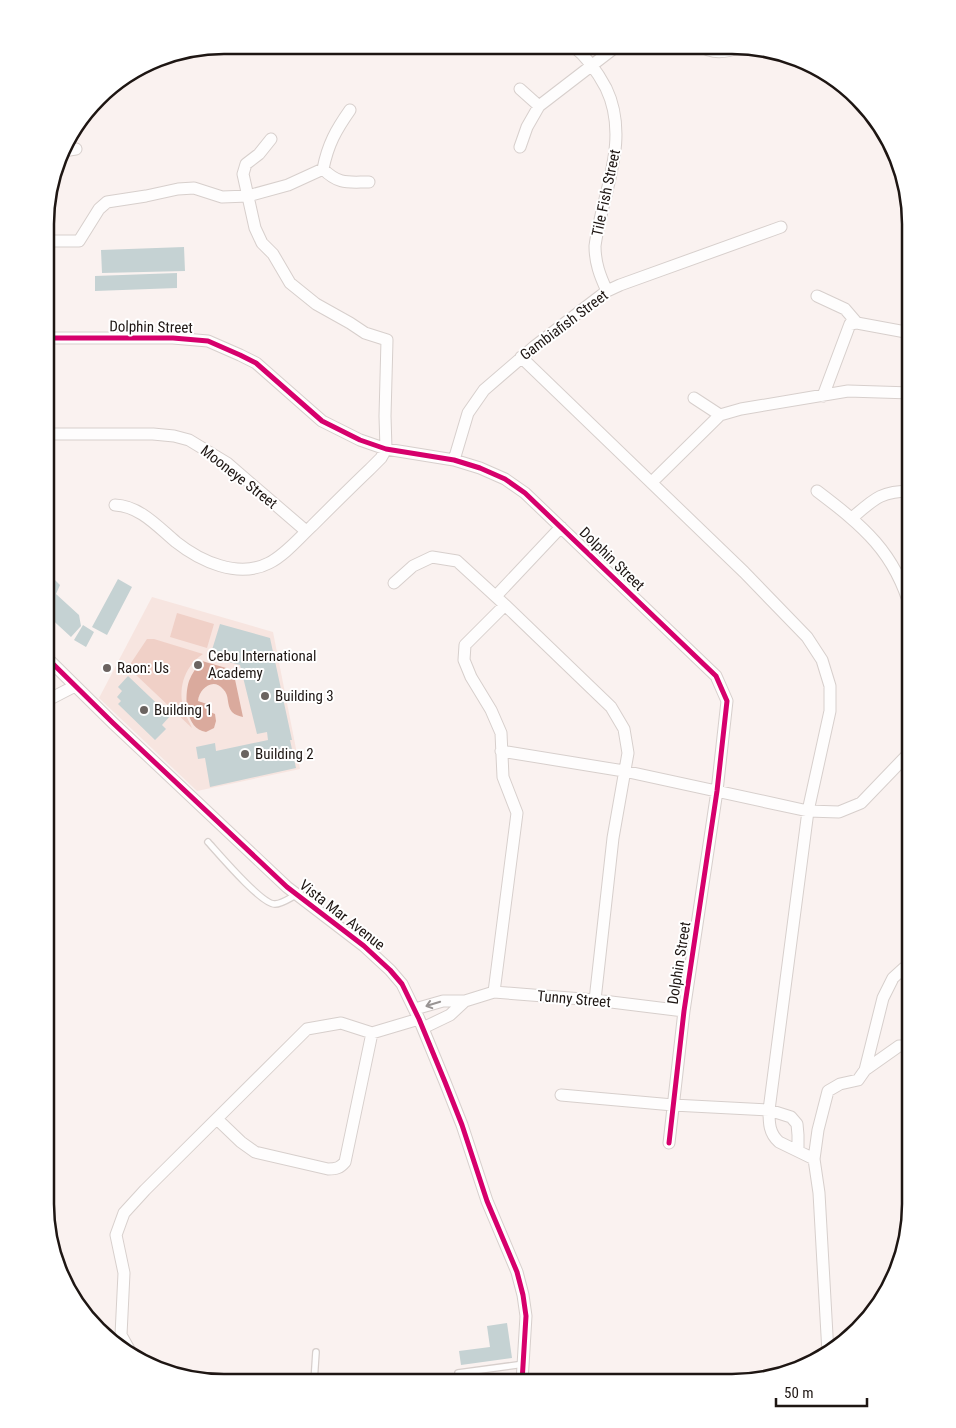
<svg xmlns="http://www.w3.org/2000/svg" width="956" height="1428" font-family="'Roboto Condensed',sans-serif">
	<style>
		.built { fill: #f7e5e0 }
		.green { fill: #f0d0c7 }
		.water { fill: #daaa9d }
		.building { fill: #c5d2d3 }
		.lines { fill: none; stroke-linecap: round; stroke-linejoin: round }
		.lane-casing { stroke: #d7cfcc; stroke-width: 8 }
		.street-casing { stroke: #d7cfcc; stroke-width: 13 }
		.lane { stroke: #fefdfd; stroke-width: 5.5 }
		.street { stroke: #fefdfd; stroke-width: 11 }
		.cycleway-casing { stroke: #fff; stroke-width: 8 }
		.cycleway { stroke: #d6006c; stroke-width: 5 }
		.oneway { stroke: #999594 }
		.poi-dot { fill: #6b6360; stroke: #fff; stroke-width: 2 }
		.labels { text-anchor: middle; dominant-baseline: central; stroke-width: 4; stroke-linejoin: round; paint-order: stroke }
		.street-label { font-size: 15px; fill: #1e1613; stroke: #fff }
		.poi-label { font-size: 15px; fill: #1e1613; stroke: #fff; text-anchor: start }
		.rim { fill: none; stroke: #1e1613; stroke-width: 2.5 }
	</style>
	<rect width="100%" height="100%" fill="#faf2f0"/>
	<path class="built" d="M152 597 273 632 300 769 197 791 99 698Z"/>
	<path class="green" d="M177 613 214 624 207 648 170 637Z
		M147 639H154L203 654C186 665 178 686 183 706 184 713 189 721 192 728L135 674 131 667V663Z"/>
	<path class="water" d="M202 661 233 670 243 717C239 716 235 715 232 712 226 705 230 695 223 689 213 677 199 689 198 701L207 704 210 712 215 714 216 721 214 728 206 732C185 729 184 696 189 681 192 673 197 666 202 661Z"/>
	<path class="building" d="M184 247 185 271 102 273 101 250Z
		M177 273V288L95 291V276Z
		M51 576 60 585 56 594 79 615 81 626 71 637 46 614V581Z
		M118 579 132 587 107 635 92 627Z
		M220 624 270 638 292 740H290L296 768 210 787 205 758 198 759 196 747 215 743 216 751 268 740 267 732 257 734 240 665 225 661V658L211 653Z
		M83 625 94 632 86 647 74 640Z
		M128 676 170 716 162 725 166 729 155 740 118 704 121 701 117 697 122 691 118 687Z
		M507 1323 512 1358 461 1365 459 1351 490 1347 487 1326Z"/>
	<g class="lines">
		<defs>
			<path id="lane" d="M208 842C218 853 262 905 275 904 282 904 290 898 296 895
				M458 1373 524 1364
				M314 1382 316 1352"/>
			<path id="street" d="M573 46C588 58 597 71 606 88 631 140 602 193 595 246 595 263 600 276 607 291
				M700 46C713 55 728 52 741 47
				M520 89 539 106
				M520 147 527 127 539 106 617 46
				M63 151 76 149
				M323 169C339 185 348 182 369 182
				M47 241H79L99 209 107 202 146 196 178 189 194 188 222 197 248 196 288 185 323 169C328 144 336 130 350 110
				M817 296 845 309 857 323
				M46 338H173L208 341 240 355 256 363 322 421 360 440 386 449 454 460 480 468 505 479 525 493 716 676 727 701 717 791 684 1011 669 1143
				M521 357 744 572 807 637 822 660 830 686V711L808 811 769 1110C769 1123 769 1133 779 1142L814 1159
				M823 396 850 324 857 323 911 333
				M694 398 720 415
				M46 434H153L174 436 189 440 227 463 306 531
				M454 460 468 413 484 390 535 346 595 300 607 291 620 285 781 227
				M652 482 720 415 741 409 848 391 911 393
				M817 491C863 526 895 552 911 610
				M115 505C140 506 158 527 176 542 200 561 238 579 269 563 285 555 299 538 312 526 331 507 350 488 370 469L381 458 386 449 385 416 387 340 365 333 350 323 316 304 290 283 273 254 262 243 255 228 243 174 246 164 259 154 271 139
				M852 518C874 499 881 491 911 491
				M394 583 413 566 432 557 457 561 505 605 611 707 624 729 628 753 613 838 595 1000
				M496 596 561 527
				M46 657 113 723 287 887 364 946 390 970 402 984 419 1019 445 1082 462 1125 487 1201 517 1272 523 1295 526 1316 522 1382
				M46 701 75 686
				M501 751 624 771 808 811 839 812 861 803 911 751
				M494 992 517 813 503 777 501 733 491 710 471 677 464 660 465 645 505 605
				M465 1001 494 992 595 1000 684 1011
				M415 1009 443 1001H465L450 1015 423 1028
				M865 1070 899 1046H911
				M561 1095 673 1105 769 1110 791 1117 797 1124 798 1135V1151
				M217 1119 241 1142 255 1152 328 1169C336 1169 340 1168 345 1162L372 1033
				M131 1353 121 1335 124 1273 116 1235 124 1213 145 1190 307 1029 341 1023 372 1033 419 1019
				M828 1353 819 1193 814 1159 818 1130 828 1091 840 1084 858 1080 865 1070 883 998 893 978 904 968"/>
		</defs>
		<use href="#lane" class="lane-casing"/>
		<use href="#street" class="street-casing"/>
		<use href="#lane" class="lane"/>
		<use href="#street" class="street"/>
		<defs>
			<path id="cycleway" d="M46 338H173L208 341 240 355 256 363 322 421 360 440 386 449 454 460 480 468 505 479 525 493 716 676 727 701 717 791 684 1011 669 1143
				M46 657 113 723 287 887 364 946 390 970 402 984 419 1019 445 1082 462 1125 487 1201 517 1272 523 1295 526 1316 522 1382"/>
		</defs>
		<use href="#cycleway" class="cycleway-casing"/>
		<use href="#cycleway" class="cycleway"/>
	</g>
	<defs><path id="oneway-shaft" d="M-6 0H5M1.5-3L5.5 0L1.5 3" fill="none" stroke-width="1.6" stroke-linecap="round" stroke-linejoin="round" transform="scale(1.25)"/></defs>
	<use class="oneway" href="#oneway-shaft" transform="translate(433 1004) rotate(163)"/>
	<g class="poi-dot">
		<circle cx="198" cy="665" r="5"/>
		<circle cx="107" cy="668" r="5"/>
		<circle cx="265" cy="696" r="5"/>
		<circle cx="144" cy="710" r="5"/>
		<circle cx="245" cy="754" r="5"/>
	</g>
	<g class="labels">
		<g class="street-label">
			<text transform="translate(606 193) rotate(-78)">Tile Fish Street</text>
			<text transform="translate(564 325) rotate(-37)">Gambiafish Street</text>
			<text transform="translate(151 327) rotate(1)">Dolphin Street</text>
			<text transform="translate(239 477) rotate(38)">Mooneye Street</text>
			<text transform="translate(612 559) rotate(44)">Dolphin Street</text>
			<text transform="translate(342 915) rotate(38)">Vista Mar Avenue</text>
			<text transform="translate(679 963) rotate(-81)">Dolphin Street</text>
			<text transform="translate(574 999) rotate(5)">Tunny Street</text>
		</g>
		<g class="poi-label">
			<text x="208" y="656">Cebu International<tspan x="208" dy="17">Academy</tspan></text>
			<text x="117" y="668">Raon: Us</text>
			<text x="275" y="696">Building 3</text>
			<text x="154" y="710">Building 1</text>
			<text x="255" y="754">Building 2</text>
		</g>
	</g>
	<path d="M0 0H956V1428H0ZM224 54H732A170 170 0 0 1 902 224V1204A170 170 0 0 1 732 1374H224A170 170 0 0 1 54 1204V224A170 170 0 0 1 224 54Z" fill="#fff" fill-rule="evenodd"/>
	<path class="rim" d="M224 54H732A170 170 0 0 1 902 224V1204A170 170 0 0 1 732 1374H224A170 170 0 0 1 54 1204V224A170 170 0 0 1 224 54Z"/>
	<path d="M776 1398v8h91v-8" fill="none" stroke="#1e1613" stroke-width="2.5"/>
	<text x="784" y="1398" font-size="15" fill="#1e1613" stroke="#ffffff" stroke-width="4" paint-order="stroke">50 m</text>
</svg>
